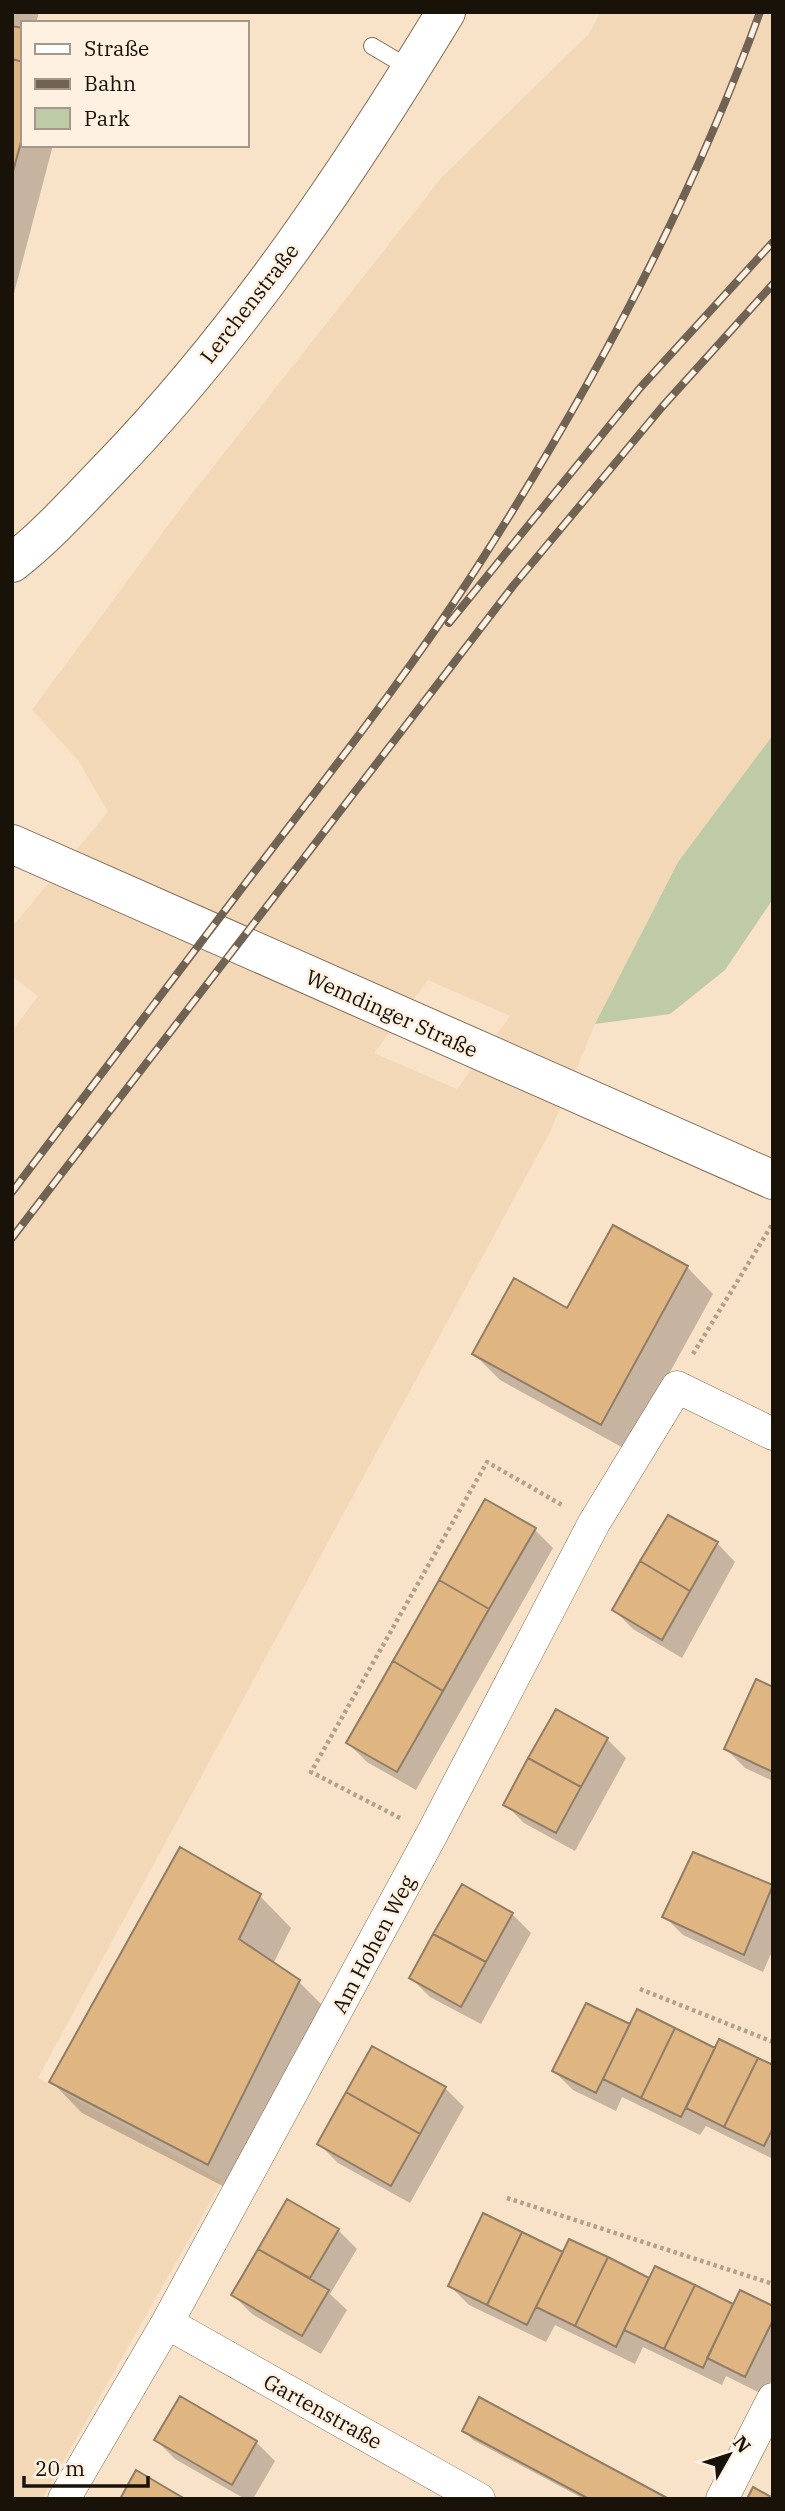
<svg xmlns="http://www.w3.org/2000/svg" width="785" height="2511" font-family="'IBM Plex Serif',serif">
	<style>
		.built { fill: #f3d8b8; fill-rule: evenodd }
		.green { fill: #bfcaa6 }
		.shadow { fill: #0003 }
		.building { fill: #dfb582; stroke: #917d66; stroke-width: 2 }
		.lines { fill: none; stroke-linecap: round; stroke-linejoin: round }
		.service-casing { stroke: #816d56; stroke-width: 18 }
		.minor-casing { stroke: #816d56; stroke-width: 33 }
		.secondary-casing { stroke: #816d56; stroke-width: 40 }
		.path { stroke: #b2a18c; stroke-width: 4.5; stroke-dasharray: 3.5 3.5; stroke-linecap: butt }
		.service { stroke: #fff; stroke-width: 16 }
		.minor { stroke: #fff; stroke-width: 32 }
		.secondary { stroke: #fff; stroke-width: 38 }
		.rail-casing { stroke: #706354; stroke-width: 8 }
		.rail { stroke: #fef1e1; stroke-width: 5; stroke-dasharray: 16; stroke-linecap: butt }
		.labels { text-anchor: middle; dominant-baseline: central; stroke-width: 5; stroke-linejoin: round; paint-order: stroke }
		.street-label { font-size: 21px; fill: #191209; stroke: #fef1e1 }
	</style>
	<rect width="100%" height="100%" fill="#f8e2c8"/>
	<path class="built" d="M601 12H773V735L678 862 595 1024 550 1132 38 2078 222 2181 42 2499H12V1031L38 996 12 976V927L108 812 78 760 32 710 187 500 442 177 588 35ZM428 980 510 1016 457 1089 374 1053Z"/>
	<path class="green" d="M773 735V899L725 970 670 1014 595 1024 678 862Z"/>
	<path class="shadow" d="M12 12H39L36 23H23V145H53L12 301Z
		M687 1267 713 1294 627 1450 500 1380 474 1354 568 1311Z
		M534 1529 553 1548 416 1790 367 1762 348 1743Z
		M717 1543 735 1562 682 1658 633 1629 614 1610Z
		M773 1689V1781L745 1768 726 1749Z
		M607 1739 626 1758 575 1851 524 1823 505 1804Z
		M694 1854 773 1887V1949L763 1972 683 1935 664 1916Z
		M260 1896 291 1928 273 1964 299 1982 331 2014 240 2195 82 2113 51 2081Z
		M512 1914 531 1933 481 2024 430 1997 411 1978Z
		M631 2026 773 2067V2159L706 2126 700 2135 622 2097 616 2111 573 2090 554 2071Z
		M445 2088 464 2107 410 2203 338 2163 319 2144Z
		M288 2201 338 2230 357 2249 330 2294 347 2310 321 2354 252 2314 233 2295Z
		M570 2241 650 2280 656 2268 734 2306 773 2308V2377L764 2395 726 2376 722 2385 643 2347 635 2364 555 2325 546 2342 469 2305 450 2286 563 2254Z
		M464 2430 666 2499H584L473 2440Z
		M156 2440 256 2442 275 2461 253 2499H245L175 2459Z"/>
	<path class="building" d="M12 26 23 28V62L12 59Z
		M12 59 23 62V135L12 175Z
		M613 1225 688 1266 601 1425 472 1354 514 1278 567 1308Z
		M485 1499 536 1528 489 1609 439 1580Z
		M668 1515 718 1542 690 1591 640 1561Z
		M640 1561 690 1591 662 1640 612 1610Z
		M439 1580 489 1609 443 1691 393 1661Z
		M393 1661 443 1691 397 1772 346 1743Z
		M756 1679 773 1687V1772L724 1749Z
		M556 1709 608 1738 581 1787 528 1758Z
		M528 1758 581 1787 556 1833 503 1805Z
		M180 1847 261 1894 239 1939 300 1980 208 2165 49 2082Z
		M693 1852 773 1885 744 1955 662 1917Z
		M462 1884 513 1913 486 1962 433 1934Z
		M433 1934 486 1962 461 2007 409 1978Z
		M586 2003 630 2024 596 2093 552 2071Z
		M637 2009 675 2028 641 2098 603 2079Z
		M675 2028 715 2048 681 2117 641 2098Z
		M719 2039 758 2058 724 2127 686 2108Z
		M372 2046 446 2087 420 2134 346 2092Z
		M758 2058 773 2065V2128L764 2146 724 2127Z
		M346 2092 420 2134 391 2186 317 2144Z
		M287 2199 339 2229 310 2278 258 2249Z
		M483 2213 522 2232 487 2305 448 2286Z
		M522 2232 563 2252 527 2325 487 2305Z
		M569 2239 608 2257 575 2326 536 2307Z
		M258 2249 329 2290 302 2336 231 2295Z
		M608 2257 649 2278 616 2347 575 2326Z
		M655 2266 695 2285 664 2349 624 2330Z
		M695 2285 733 2304 703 2368 664 2349Z
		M740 2290 773 2306V2320L745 2377 707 2358Z
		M180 2396 257 2441 232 2485 154 2440Z
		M479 2397 669 2499H589L462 2431Z
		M136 2470 185 2499H120Z
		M753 2487 773 2498V2499H747Z"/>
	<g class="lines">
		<defs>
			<path id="service" d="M372 46 411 69"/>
			<path id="minor" d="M167 2323 479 2499
				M64 2499 167 2323 232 2203 432 1834 594 1523 677 1387 773 1434
				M722 2499 773 2399"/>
			<path id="secondary" d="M12 563C48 535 79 500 111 467 242 331 348 173 446 12
				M12 844 773 1180"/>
		</defs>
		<use href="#service" class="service-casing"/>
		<use href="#minor" class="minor-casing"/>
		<use href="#secondary" class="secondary-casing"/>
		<path class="path" d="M693 1354 773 1223
			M400 1818 311 1772 487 1462 562 1505
			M640 1989 773 2042
			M507 2198 773 2284"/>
		<use href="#service" class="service"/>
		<use href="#minor" class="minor"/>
		<use href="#secondary" class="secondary"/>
		<defs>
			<path id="rail" d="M449 623 640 388 773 242
				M12 1192C89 1091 165 989 242 888 324 780 410 673 483 558 592 387 691 203 760 12
				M12 1238 513 586 662 407 773 284"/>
		</defs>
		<use href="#rail" class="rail-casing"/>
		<use href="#rail" class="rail"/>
	</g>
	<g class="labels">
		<g class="street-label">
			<text transform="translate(249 303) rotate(-52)">Lerchenstraße</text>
			<text transform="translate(392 1013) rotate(24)">Wemdinger Straße</text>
			<text transform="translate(373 1944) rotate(-62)">Am Hohen Weg</text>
			<text transform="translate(323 2411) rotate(29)">Gartenstraße</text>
		</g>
	</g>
	<rect width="785" height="2511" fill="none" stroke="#191209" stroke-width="28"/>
	<rect x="21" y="21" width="228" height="126" fill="#fef1e1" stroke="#a2988b" stroke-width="2"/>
	<rect x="35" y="44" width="35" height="10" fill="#ffffff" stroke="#a2988b" stroke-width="2"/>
	<text x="84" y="56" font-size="21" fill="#191209">Straße</text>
	<rect x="35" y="79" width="35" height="10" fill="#706354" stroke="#a2988b" stroke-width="2"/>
	<text x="84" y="91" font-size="21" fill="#191209">Bahn</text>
	<rect x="35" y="108" width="35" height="21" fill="#bfcaa6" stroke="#a2988b" stroke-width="2"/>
	<text x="84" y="126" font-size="21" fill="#191209">Park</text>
	<g transform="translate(729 2455) rotate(51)" stroke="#fef1e1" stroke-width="5" paint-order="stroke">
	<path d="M0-5L12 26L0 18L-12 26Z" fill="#191209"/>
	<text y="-10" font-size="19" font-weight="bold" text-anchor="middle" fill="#191209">N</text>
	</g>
	<path d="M24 2476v10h124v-10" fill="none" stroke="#191209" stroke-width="3.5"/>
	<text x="35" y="2476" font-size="21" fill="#191209" stroke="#fef1e1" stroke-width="5" paint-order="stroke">20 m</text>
</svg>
